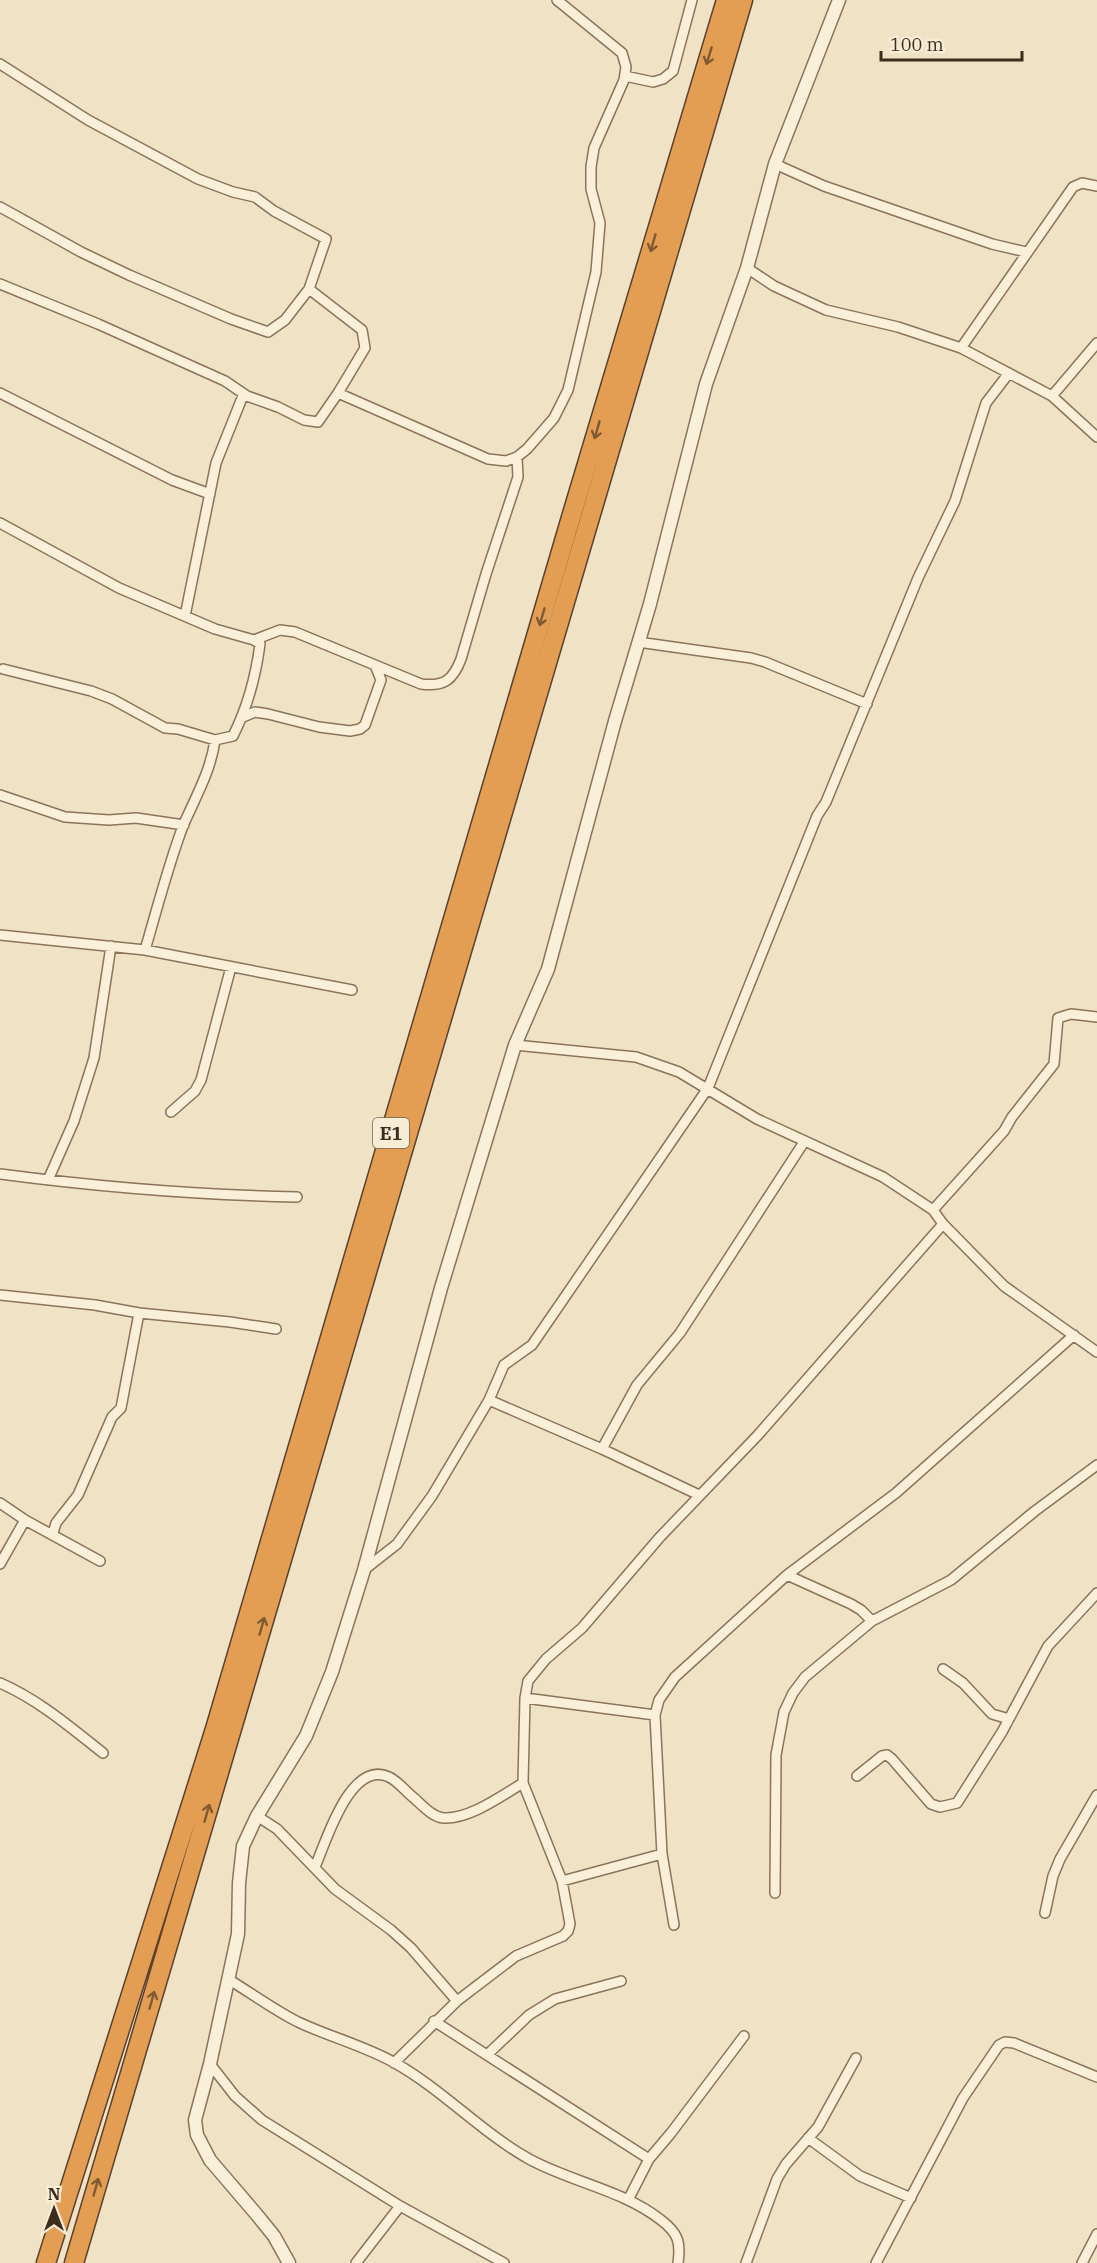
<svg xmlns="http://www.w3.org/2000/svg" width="1097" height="2263" font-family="'IBM Plex Serif',serif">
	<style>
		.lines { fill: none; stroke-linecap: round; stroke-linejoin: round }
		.minor-casing { stroke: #8c735a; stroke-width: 12 }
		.tertiary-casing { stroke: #8c735a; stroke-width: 15 }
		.motorway-casing { stroke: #5a412e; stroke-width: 21 }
		.minor { stroke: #faefd9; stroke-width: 9 }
		.tertiary { stroke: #faefd9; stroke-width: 12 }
		.motorway { stroke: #e39e53; stroke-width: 18 }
		.oneway { stroke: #7f5a33 }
		.labels { text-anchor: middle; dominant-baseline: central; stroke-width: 5; stroke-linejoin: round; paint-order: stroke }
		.shield { fill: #f7ecd5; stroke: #746655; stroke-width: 1.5 }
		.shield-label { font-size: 18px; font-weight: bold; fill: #3c2c1e }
	</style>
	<rect width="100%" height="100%" fill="#f0e2c5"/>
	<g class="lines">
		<defs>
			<path id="minor" d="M0 64 88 120 198 179 233 192 255 197 274 211 326 239 309 289 362 330 365 348 338 393 488 459 506 461 517 457 527 449 554 418 568 390 596 272 600 223 591 189V167L594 148 624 80 626 67 622 53 557 0
				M625 76 653 82 663 79 673 71 692 0
				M775 164 824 186 992 244 1026 252
				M0 207 81 252 129 275 231 319 268 332 285 320 309 289
				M747 268 774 286 826 310 898 327 961 348 1052 396 1097 437
				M0 284 98 324 225 381 247 396 278 407 304 420 318 422 338 393
				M961 348 1073 187 1082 183 1097 186
				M0 393 172 480 210 494
				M1052 396 1097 343
				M0 523 119 588 215 629 254 640 280 630 295 632 421 684C444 687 453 680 461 659L486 574 518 477 517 457
				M185 616 216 463 242 398 247 396
				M638 642 751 658 765 662 867 704
				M3 669 91 691 112 699 165 728 178 729 215 740
				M243 717 255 712 268 714 319 727 350 731 360 729 365 725 381 680 375 665
				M0 795 65 817 109 820 136 818 184 825
				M0 935 145 950 352 990
				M145 950C157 909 168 866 183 826 195 798 211 771 215 740L233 736C247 708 256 675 260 644L254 640
				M515 1045 636 1057 679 1072 757 1119 883 1177 933 1210 943 1224 1004 1286 1097 1352
				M171 1112 195 1091 201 1080 231 967
				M0 1174C99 1187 197 1195 297 1197
				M48 1180 74 1121 94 1058 111 946
				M933 1210 1004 1131 1012 1117 1054 1064 1058 1018 1071 1014 1097 1017
				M0 1295 95 1305 139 1313 230 1322 276 1329
				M489 1400 602 1449 699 1495
				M602 1449 637 1385 680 1333 804 1142
				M0 1503 25 1520 100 1561
				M53 1533 56 1523 78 1495 112 1417 121 1408 139 1313
				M0 1564 25 1520
				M364 1570 397 1544 432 1496 489 1400 504 1365 532 1345 708 1088 817 816 826 802 918 578 955 501 986 403 1009 373
				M787 1575 851 1604 861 1610 872 1621
				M943 1669 963 1683 992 1714 1009 1719
				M0 1683C39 1700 70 1727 103 1753
				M525 1698 655 1715
				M857 1776 882 1756 887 1755 892 1759 931 1804 940 1807 957 1803 1002 1732 1048 1646 1097 1593
				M257 1816 277 1829 335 1889 391 1930 411 1948 457 2001
				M315 1867C326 1842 350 1759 389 1777 398 1781 406 1792 414 1798 422 1805 432 1817 444 1818 470 1819 501 1796 523 1783
				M562 1881 662 1854
				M775 1893 776 1755 784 1712 793 1693 805 1677 872 1621 951 1580 1035 1511 1097 1465
				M1045 1913 1053 1876 1060 1859 1097 1795
				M674 1925 662 1854 655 1715 659 1700 675 1677 787 1575 896 1493 1074 1335
				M228 1979C251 1993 274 2010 298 2022 330 2037 365 2046 395 2063 443 2090 481 2132 529 2159 571 2182 623 2190 661 2220 678 2233 681 2242 678 2263
				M434 2021 649 2159
				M488 2054 529 2015 555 1999 621 1981
				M394 2063 457 2001 516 1956 563 1936 568 1931 570 1924 562 1881 523 1783 525 1698 528 1681 546 1659 582 1628 660 1537 758 1435 943 1224
				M210 2064 235 2096 262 2120 400 2206 504 2263
				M808 2138 860 2176 911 2198
				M628 2200 649 2159 671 2133 744 2036
				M356 2263 400 2206
				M746 2263 777 2179 786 2164 818 2127 856 2058
				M876 2263 963 2098 999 2045 1005 2042 1014 2043 1097 2077
				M1082 2263 1097 2234"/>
			<path id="tertiary" d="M289 2263 274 2236 257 2215 210 2160 197 2135 195 2120 210 2064 238 1934 239 1883 243 1846 257 1816 306 1736 332 1672 364 1570 441 1288 515 1045 548 969 615 721 650 604 706 384 747 268 775 164 839 0"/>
			<path id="motorway" d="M46 2263 215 1729 572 514 726 0
				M74 2263 743 0"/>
		</defs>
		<use href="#minor" class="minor-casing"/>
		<use href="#tertiary" class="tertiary-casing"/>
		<use href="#motorway" class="motorway-casing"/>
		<use href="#minor" class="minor"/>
		<use href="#tertiary" class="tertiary"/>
		<use href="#motorway" class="motorway"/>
	</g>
	<defs><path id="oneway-shaft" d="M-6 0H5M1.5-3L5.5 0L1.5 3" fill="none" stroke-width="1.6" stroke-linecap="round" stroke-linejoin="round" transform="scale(1.5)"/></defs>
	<g class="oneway">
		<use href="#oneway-shaft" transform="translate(709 56) rotate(107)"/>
		<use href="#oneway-shaft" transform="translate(653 243) rotate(106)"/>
		<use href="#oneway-shaft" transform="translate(597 430) rotate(106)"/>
		<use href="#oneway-shaft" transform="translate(542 617) rotate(106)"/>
		<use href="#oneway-shaft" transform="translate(262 1626) rotate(-74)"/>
		<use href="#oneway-shaft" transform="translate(207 1813) rotate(-74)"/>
		<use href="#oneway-shaft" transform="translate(152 2000) rotate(-74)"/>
		<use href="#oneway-shaft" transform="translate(96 2187) rotate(-74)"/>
	</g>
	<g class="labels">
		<rect class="shield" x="373" y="1118" width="36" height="30" rx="4.5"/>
		<g class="shield-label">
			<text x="391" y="1133">E1</text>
		</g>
	</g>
	<g transform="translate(54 2209)" stroke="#f7ecd5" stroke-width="4.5" paint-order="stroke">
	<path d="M0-4.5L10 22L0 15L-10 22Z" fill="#3c2c1e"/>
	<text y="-9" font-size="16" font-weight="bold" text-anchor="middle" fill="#3c2c1e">N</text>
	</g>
	<path d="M881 51v9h141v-9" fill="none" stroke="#3c2c1e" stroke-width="3"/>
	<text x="890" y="51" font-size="18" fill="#3c2c1e" stroke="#f7ecd5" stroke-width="4.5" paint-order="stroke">100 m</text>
</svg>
